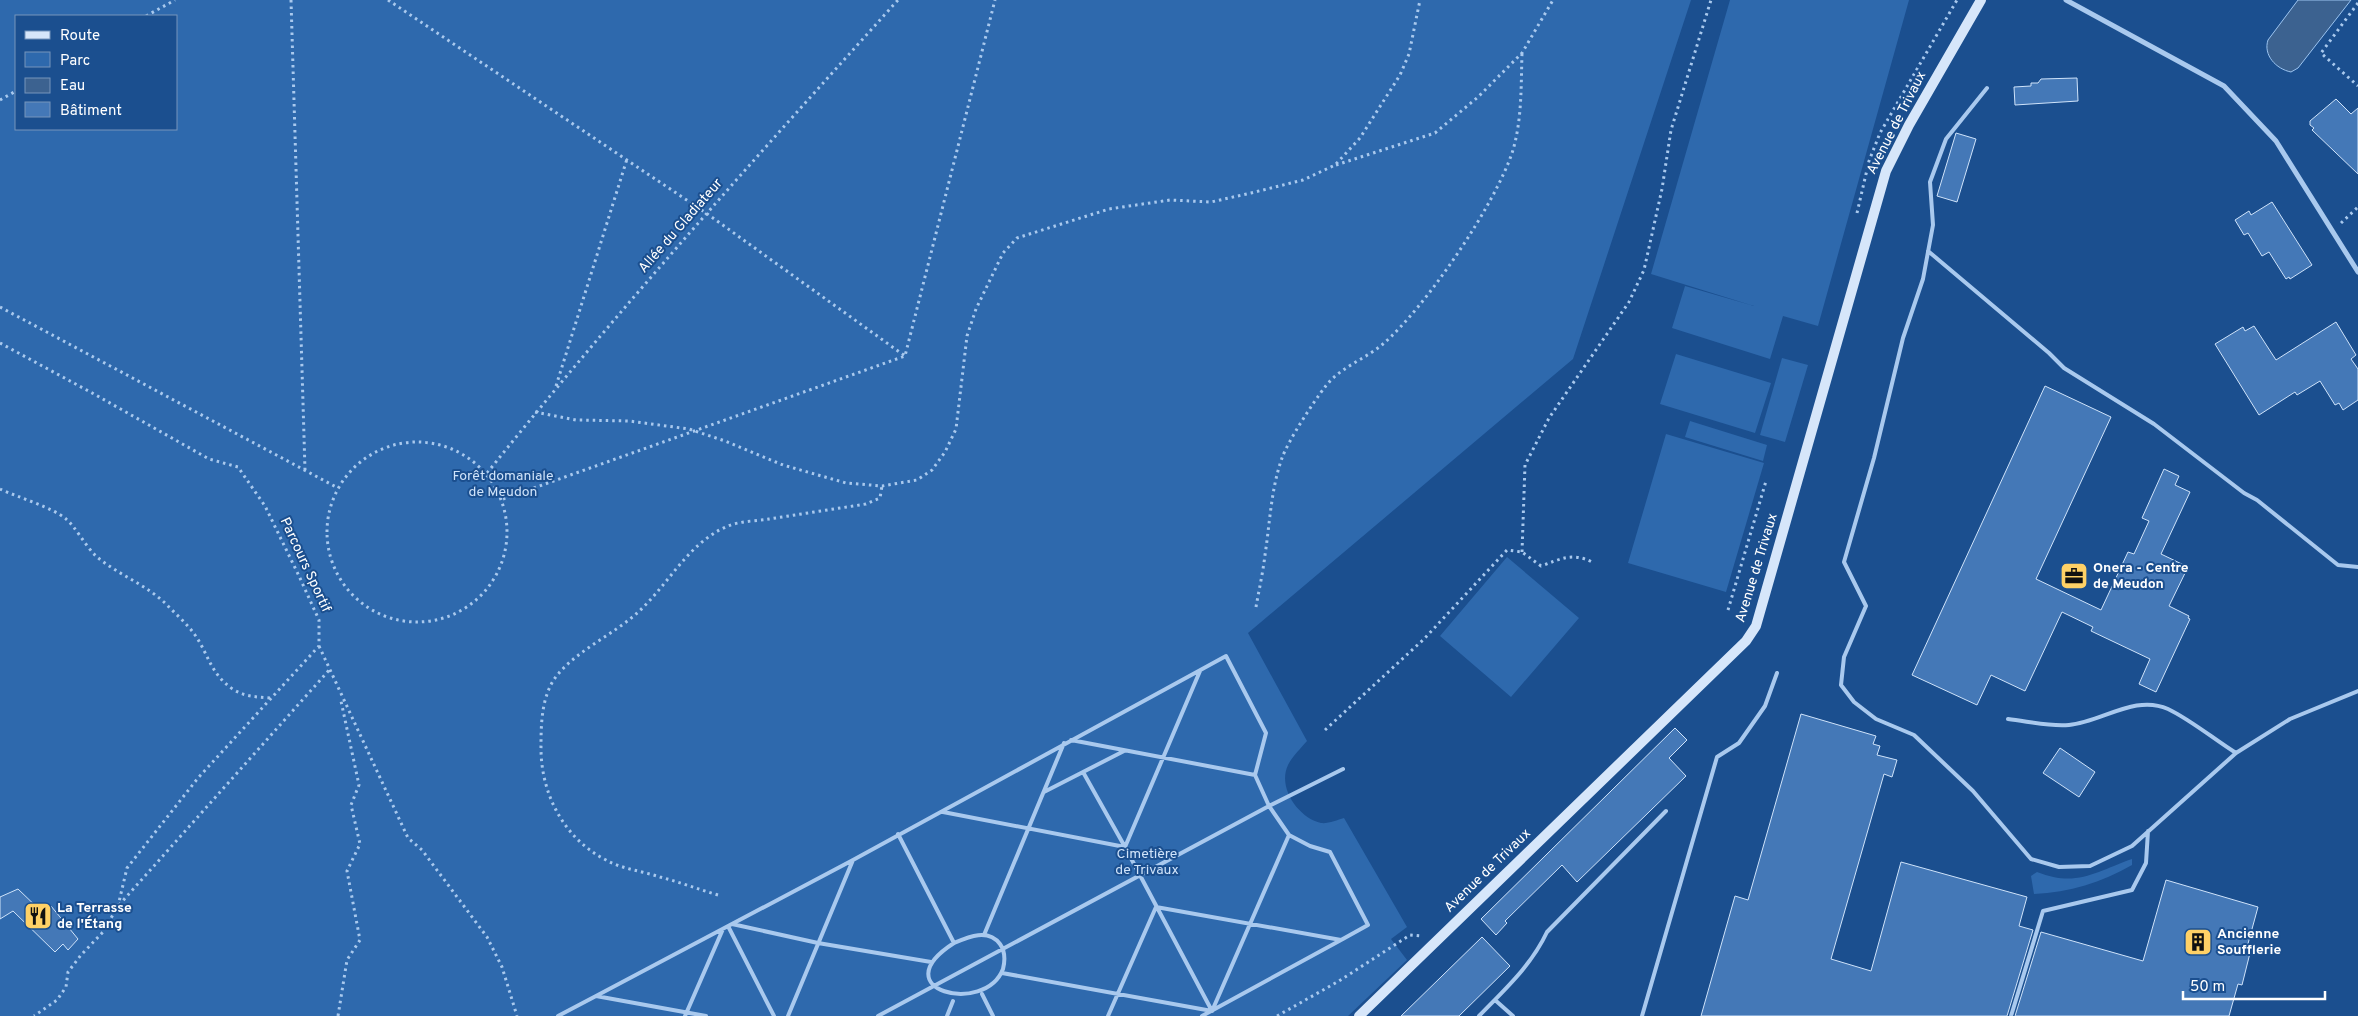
<svg xmlns="http://www.w3.org/2000/svg" width="2358" height="1016" font-family="Overpass,sans-serif">
	<style>
		.green { fill: #2e69ad; fill-rule: evenodd }
		.water { fill: #3c6290; stroke: #9cc4f0 }
		.building { fill: #4478b7; stroke: #cfe3fa }
		.lines { fill: none; stroke-linecap: round; stroke-linejoin: round }
		.path { stroke: #a9c9ee; stroke-width: 3; stroke-dasharray: 2.5 4; stroke-linecap: butt }
		.lane { stroke: #a9c9ee; stroke-width: 4 }
		.street { stroke: #a9c9ee; stroke-width: 5 }
		.secondary { stroke: #d6e6fa; stroke-width: 10 }
		.labels { text-anchor: middle; dominant-baseline: central; stroke-width: 4; stroke-linejoin: round; paint-order: stroke }
		.street-label { font-size: 14px; fill: #fff; stroke: #1b4f8f }
		.park-label { font-size: 14px; fill: #cfe3fa; stroke: #1b4f8f }
		.poi-label { font-size: 14px; font-weight: bold; fill: #fff; stroke: #1b4f8f; text-anchor: start }
	</style>
	<rect width="100%" height="100%" fill="#1b4f8f"/>
	<path class="green" d="M0 0H1691L1573 359 1248 633 1307 741C1301 748 1292 757 1288 765 1277 788 1299 818 1321 823 1328 824 1337 820 1344 818L1407 927 1391 939 1407 960 1348 1016H0ZM16 16H176V129H16Z
		M1730 0H1909L1818 326 1783 316 1770 359 1672 328 1685 286 1754 306 1651 274Z
		M1676 354 1771 383 1755 433 1660 404Z
		M1782 358 1808 365 1785 442 1760 435Z
		M1690 421 1767 445 1763 461 1685 437Z
		M1666 434 1764 463 1726 592 1628 563Z
		M1507 557 1579 618 1511 697 1440 636Z
		M2132 859V865C2101 883 2070 892 2034 894L2031 876 2037 872C2077 888 2097 871 2132 859Z"/>
	<path class="water" d="M2298 0H2351L2298 68 2291 72C2276 69 2263 55 2268 40Z"/>
	<path class="building" d="M2077 78 2078 101 2015 105 2014 87 2031 86V83H2038L2041 79Z
		M2336 99 2351 114 2358 108V174L2312 130 2314 128 2310 125V121Z
		M1956 133 1976 139 1957 202 1937 196Z
		M2272 202 2312 265 2290 279 2289 277 2286 279 2269 252 2262 256 2248 233 2244 235 2235 220 2249 211 2251 215Z
		M2336 322 2356 355 2351 359 2358 369V400L2343 410 2339 403 2335 405 2320 381 2297 395 2295 392 2259 415 2215 344 2243 327 2245 331 2254 326 2276 360Z
		M2045 386 2111 417 2036 579 2101 610 2128 552 2134 554 2149 521 2142 518 2164 469 2179 476 2175 485 2190 492 2161 554 2188 567 2169 606 2189 616 2188 618 2190 619 2156 692 2139 684 2150 659 2091 631 2093 627 2062 612 2025 691 1991 675 1977 705 1912 675Z
		M1801 714 1876 736 1873 744 1880 746 1877 755 1897 760 1892 777 1884 774 1831 959 1871 971 1901 862 2027 897 2019 926 2033 930 2007 1016H1701L1735 896 1748 900Z
		M1675 728 1687 740 1669 758 1686 776 1577 882 1562 865 1505 921 1507 923 1496 935 1481 919Z
		M2060 748 2095 772 2079 797 2043 773Z
		M2166 880 2258 907 2246 951 2250 953 2242 985 2238 984 2229 1016H2015L2041 932 2143 961Z
		M18 889 43 913 51 906 78 939 68 950 63 944 55 952 13 911 0 919V897Z
		M1482 937 1510 966 1459 1016H1401Z"/>
	<g class="lines">
		<path class="path" d="M291 0 305 470
			M388 0 706 213 905 356
			M2358 3 2321 53 2358 86
			M146 16 175 0
			M0 100 16 91
			M1336 165 1435 133 1478 97 1522 53 1553 0
			M1857 213 1869 161 1880 133 1957 0
			M2341 223 2358 207
			M0 307 338 488
			M0 343 94 394 209 459 238 467 265 506 299 576 319 620V646L198 778 127 868 118 906 103 932 81 955 68 972 66 987 57 1000 34 1016
			M556 386 627 159
			M535 412 576 420 629 421 689 429 725 441 783 465 846 483 882 486 917 480 932 470 945 452 956 429 967 336 976 309 1003 253 1017 238 1109 209 1170 200 1211 202 1251 193 1303 180 1335 165 1360 138 1400 75 1409 54 1420 0
			M327 532a90 90 0 1 1 180 0a90 90 0 1 1-180 0Z
			M487 473C618 310 758 155 898 0
			M0 489C17 497 54 508 66 519 76 527 85 546 97 557 120 576 148 585 169 607 178 616 188 625 195 635 209 655 210 674 234 690 246 697 258 697 271 698
			M503 499 905 356 995 0
			M1522 552 1525 465 1549 418 1629 302 1644 270 1662 189 1671 130 1711 0
			M1256 607C1259 590 1263 572 1265 555 1270 522 1271 489 1282 458 1288 441 1314 401 1325 387 1340 367 1364 360 1383 344 1425 308 1496 204 1513 150 1522 119 1521 86 1522 53
			M1728 610 1766 481
			M319 646 408 838 422 850 487 937 502 967 517 1016
			M1325 730 1424 639 1507 550 1522 552 1541 566C1561 559 1572 552 1592 562
			M718 895C698 889 679 882 660 877 642 871 622 869 606 860 563 838 540 792 541 745 541 721 542 692 559 673 580 649 612 635 636 614 669 585 687 543 728 526 740 521 756 521 769 519 801 514 834 509 866 504L880 498 882 486
			M119 905 331 668
			M338 1016 347 960 360 940 347 871 360 844 351 805 359 785 341 701
			M1277 1016 1339 981 1410 935 1421 936"/>
		<path class="lane" d="M1987 88 1946 139 1930 182 1933 225 1923 279 1903 338 1874 458 1844 562 1866 606 1844 657 1841 685 1854 702 1876 719 1914 735 1973 791 2031 859 2059 867 2090 866 2132 846 2236 753 2290 719 2358 691
			M1928 251 2049 353 2064 368 2154 424 2244 493 2257 500 2338 565 2358 567
			M2008 719C2027 721 2049 727 2069 725 2102 722 2135 694 2168 709 2191 720 2215 740 2236 753
			M1071 740 1255 775 1269 806 1289 835 1212 1011
			M1083 772 1125 847 1200 671
			M1044 792 1124 751
			M943 812 1125 847 1212 1011
			M898 834 954 943C968 937 988 928 1000 944 1005 951 1005 961 1003 969 985 1016 881 990 954 943
			M1289 835 1310 846 1330 852 1368 925 1341 940
			M732 924 818 943 931 962
			M728 926 774 1016
			M984 935 1064 743
			M1002 973 1212 1011
			M982 994 993 1016
			M1495 1000 1513 1016
			M558 1016 596 996
			M685 1016 723 929
			M706 1016 596 996 853 860 1226 656 1266 733 1255 775
			M788 1016 853 860
			M878 1016 1269 806 1343 769
			M947 1016 953 1001
			M1108 1016 1156 907 1341 940 1202 1016
			M1479 1016C1505 989 1531 966 1547 932L1666 811
			M1642 1016 1717 757 1739 743 1765 706 1777 673
			M2011 1016 2043 911 2132 890 2146 863 2148 831"/>
		<path class="street" d="M2066 0 2224 86 2276 141 2358 272"/>
		<path class="secondary" d="M1359 1016 1746 641 1756 626 1886 171 1909 125 1981 0"/>
	</g>
	<defs>
		<symbol id="office-square" viewBox="-11 -11 22 22"><rect x="-9" y="-9" width="18" height="18" rx="4" fill="#ffd166" stroke="#1b4f8f"/><path d="M-6-3h4V-5.5h4V-3h4V5H-6ZM-1-4.5V-3h2v-1.5ZM-6 0V1H6V0Z" fill="#111"/></symbol>
		<symbol id="restaurant-square" viewBox="-11 -11 22 22"><rect x="-9" y="-9" width="18" height="18" rx="4" fill="#ffd166" stroke="#1b4f8f"/><path d="M-5-6h1v4h1v-4h1v4h1v-4h1v5L-1.5 .5V6h-2V.5L-5-1ZM5-6V6H3V1.5H1.5Q1.5-4 5-6Z" fill="#111"/></symbol>
		<symbol id="building-square" viewBox="-11 -11 22 22"><rect x="-9" y="-9" width="18" height="18" rx="4" fill="#ffd166" stroke="#1b4f8f"/><path d="M-4-6H4V6H1V3H-1V6H-4ZM-2.5-4.3h1.7v1.8h-1.7ZM.8-4.3h1.7v1.8H.8ZM-2.5-1h1.7V.8h-1.7ZM.8-1h1.7V.8H.8Z" fill="#111"/></symbol>
	</defs>
	<g fill-rule="evenodd">
		<use href="#office-square" x="2058" y="560" width="32" height="32"/>
		<use href="#restaurant-square" x="22" y="900" width="32" height="32"/>
		<use href="#building-square" x="2182" y="926" width="32" height="32"/>
	</g>
	<g class="labels">
		<g class="street-label">
			<text transform="translate(1897 123) rotate(-63)">Avenue de Trivaux</text>
			<text transform="translate(681 226) rotate(-49)">Allée du Gladiateur</text>
			<text transform="translate(305 565) rotate(65)">Parcours Sportif</text>
			<text transform="translate(1757 568) rotate(-73)">Avenue de Trivaux</text>
			<text transform="translate(1488 871) rotate(-44)">Avenue de Trivaux</text>
		</g>
		<g class="park-label">
			<text x="503" y="476">Forêt domaniale<tspan x="503" dy="16">de Meudon</tspan></text>
			<text x="1147" y="854">Cimetière<tspan x="1147" dy="16">de Trivaux</tspan></text>
		</g>
		<g class="poi-label">
			<text x="2093" y="568">Onera - Centre<tspan x="2093" dy="16">de Meudon</tspan></text>
			<text x="57" y="908">La Terrasse<tspan x="57" dy="16">de l'Étang</tspan></text>
			<text x="2217" y="934">Ancienne<tspan x="2217" dy="16">Soufflerie</tspan></text>
		</g>
	</g>
	<rect x="15" y="15" width="162" height="115" fill="#1b4f8f" stroke="#7695bc"/>
	<rect x="25" y="31" width="25" height="8" fill="#d6e6fa" stroke="#7695bc"/>
	<text x="60" y="40" font-size="15" fill="#ffffff">Route</text>
	<rect x="25" y="52" width="25" height="15" fill="#2e69ad" stroke="#7695bc"/>
	<text x="60" y="65" font-size="15" fill="#ffffff">Parc</text>
	<rect x="25" y="78" width="25" height="15" fill="#3c6290" stroke="#7695bc"/>
	<text x="60" y="90" font-size="15" fill="#ffffff">Eau</text>
	<rect x="25" y="102" width="25" height="15" fill="#4478b7" stroke="#7695bc"/>
	<text x="60" y="115" font-size="15" fill="#ffffff">Bâtiment</text>
	<path d="M2183 991v8h142v-8" fill="none" stroke="#ffffff" stroke-width="2.5"/>
	<text x="2190" y="991" font-size="15" fill="#ffffff" stroke="#1b4f8f" stroke-width="4" paint-order="stroke">50 m</text>
</svg>
